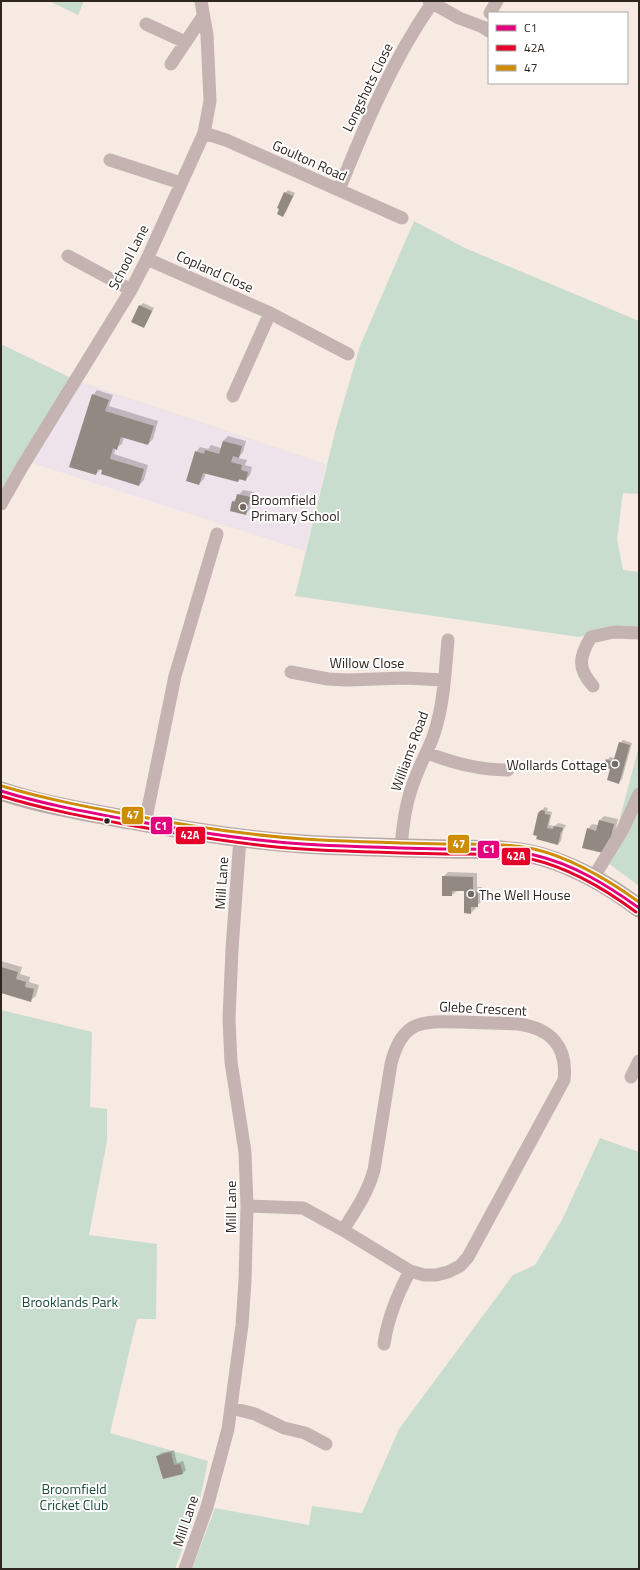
<svg xmlns="http://www.w3.org/2000/svg" width="640" height="1570" font-family="'Titillium Web',sans-serif">
	<style>
		.education { fill: #efe3eb }
		.green { fill: #c9ddce }
		.shadow { fill: #0003 }
		.building { fill: #918982 }
		.lines { fill: none; stroke-linecap: round; stroke-linejoin: round }
		.minor { stroke: #c4b3b1; stroke-width: 13 }
		.secondary { stroke: #baa8a5; stroke-width: 19 }
		.bus-1-casing { stroke: #fff; stroke-width: 6 }
		.bus-2-casing { stroke: #fff; stroke-width: 6 }
		.bus-3-casing { stroke: #fff; stroke-width: 6 }
		.bus-1 { stroke: #e5007d; stroke-width: 3 }
		.bus-2 { stroke: #e4002b; stroke-width: 3 }
		.bus-3 { stroke: #cf8c06; stroke-width: 3 }
		.poi-dot { fill: #756a64; stroke: #fff; stroke-width: 1.5 }
		.bus-dot { fill: #2f251f; stroke: #fff; stroke-width: 1.5 }
		.labels { text-anchor: middle; dominant-baseline: central; stroke-width: 4; stroke-linejoin: round; paint-order: stroke }
		.street-label { font-size: 14px; fill: #2f251f; stroke: #fff }
		.poi-label { font-size: 14px; fill: #2f251f; stroke: #fff; text-anchor: start }
		.park-label { font-size: 14px; fill: #1c4e3a; stroke: #fff }
		.line-badge { stroke: #fff; stroke-width: 1.5 }
		.badge-label { font-size: 11px; text-anchor: middle; font-weight: bold; fill: #fff }
	</style>
	<rect width="100%" height="100%" fill="#f6eae3"/>
	<path class="education" d="M81 382 326 464 305 551 32 463Z"/>
	<path class="green" d="M49 1H84L78 15Z
		M414 221 465 248 639 321V494L623 493 617 539 623 570 639 572V631L609 629 579 637 295 596 336 428 360 346Z
		M1 344 71 378 1 498Z
		M639 746V886L608 863Z
		M1 1010 92 1032 90 1107 107 1109V1141L89 1235 157 1244 156 1319H137L110 1433 208 1461 199 1504 175 1569H1Z
		M600 1138 639 1152V1569H192L215 1508 309 1525 312 1506 362 1513 399 1429 513 1275 535 1265 562 1220Z"/>
	<path class="shadow" d="M288 190 295 193 286 212 283 215 285 193Z
		M143 303 154 308 146 324 143 327 140 306Z
		M97 390 113 395 109 406 158 421 153 439 148 444 124 437 122 444 116 448 114 454 148 465 144 480 139 485 101 469 96 474 93 395Z
		M228 436 246 441 243 452 238 458 247 460 245 465 252 467 250 475 245 480 241 479 238 481 206 472 204 479 199 484 196 452 200 447 208 449 211 445 221 448 223 441Z
		M243 490 254 492 250 509 246 514 233 502Z
		M623 740 632 743 622 779 619 782 607 760 610 757 615 758 620 743Z
		M545 807 548 808 547 811 552 812 549 825 555 826 558 823 566 825 563 830 561 841 558 844 537 839 542 810Z
		M604 816 618 819 611 848 588 829 592 824 598 825 600 820Z
		M448 872 477 873V887H482V901L476 906V908L471 913 465 890 457 891 452 895 443 877Z
		M1 961 22 967 20 974 30 977 29 982 39 985 36 996 31 1000 1 992Z
		M174 1450 177 1463 183 1461 186 1470 183 1473 158 1456 161 1453Z"/>
	<path class="building" d="M284 192 293 196 283 217 277 214 279 209 277 208Z
		M139 305 152 311 144 328 131 322Z
		M92 394 109 400 105 411 154 426 148 445 121 437 117 450 113 448 110 459 144 469 139 486 101 474 102 470 98 469 96 475 69 467Z
		M223 441 242 446 239 458 233 456 231 462 242 465 241 470 248 472 246 481 239 479 238 482 203 473 199 485 186 481 195 451 204 454 205 450 219 454Z
		M237 494 250 497 246 515 230 511 232 501 235 502Z
		M619 742 630 745 619 784 607 780 610 769 604 767 606 759 613 762Z
		M541 810 545 811V814L550 815 547 828 553 829 554 826 563 828 562 832 561 831 558 845 536 839 537 836 533 835 538 813Z
		M599 820 614 824 607 854 582 848 587 828 596 831Z
		M442 876 473 877V891L478 892V907H471V914L464 913V891H452V896H442Z
		M1 967 18 972 16 979 26 982 25 987 34 989 31 1002 1 993Z
		M171 1452 174 1465 180 1464 183 1474 163 1479 156 1456Z"/>
	<g class="lines">
		<path class="minor" d="M429 1 459 18 483 27 489 31
			M490 13 497 1
			M146 24 185 42
			M171 64 203 16
			M204 133 226 140 402 218
			M110 160 181 183
			M339 190C365 125 392 61 432 3
			M68 256 131 290
			M147 259 270 313 348 354
			M233 396 270 313
			M1 504 22 467 131 290 147 259 204 133 210 101 207 35 201 1
			M291 672 328 679 347 680 405 678 444 680
			M593 686C577 668 579 657 591 637L614 632 639 633
			M427 753C454 763 479 770 508 770
			M145 823 175 676 217 534
			M401 848C403 823 406 800 416 776 421 762 429 749 434 734 444 704 445 672 448 640
			M593 878 623 829 639 794
			M631 1077 639 1061
			M247 1206 303 1208 343 1230 410 1271 424 1275H436L448 1272 460 1266 468 1257 564 1080C568 1046 550 1028 518 1024 500 1023 481 1023 463 1022 423 1021 402 1019 391 1064L374 1170C368 1192 356 1210 343 1230
			M384 1344C388 1317 397 1295 410 1271
			M231 1408 255 1414 284 1428 305 1433 326 1444
			M185 1569 207 1507 228 1429 242 1325 245 1281 247 1206 245 1152 231 1062 229 1019 232 949 240 838"/>
		<path class="secondary" d="M1 791C43 805 86 812 130 820 187 831 245 840 303 844 352 847 402 848 451 849 482 850 514 848 543 857 579 868 610 886 639 908"/>
		<defs>
			<path id="bus-1" d="M1 791C43 804 86 812 130 820 187 831 245 840 303 844 350 847 398 848 445 849 474 849 505 848 534 855 573 864 607 885 639 908"/>
			<path id="bus-2" d="M1 796C43 809 86 817 129 825 186 835 244 845 302 849 350 852 398 853 446 854 474 854 504 853 531 859 570 868 605 889 636 912"/>
			<path id="bus-3" d="M2 786C45 799 88 807 131 815 188 826 245 835 304 839 351 842 398 843 445 844 474 844 505 843 534 849 572 858 607 879 639 902"/>
		</defs>
		<use href="#bus-1" class="bus-1-casing"/>
		<use href="#bus-2" class="bus-2-casing"/>
		<use href="#bus-3" class="bus-3-casing"/>
		<use href="#bus-1" class="bus-1"/>
		<use href="#bus-2" class="bus-2"/>
		<use href="#bus-3" class="bus-3"/>
	</g>
	<g class="poi-dot">
		<circle cx="243" cy="507" r="4"/>
		<circle cx="615" cy="764" r="4"/>
		<circle cx="471" cy="894" r="4"/>
	</g>
	<circle class="bus-dot" cx="107" cy="821" r="3.5"/>
	<g class="labels">
		<g class="street-label">
			<text transform="translate(367 87) rotate(-64)">Longshots Close</text>
			<text transform="translate(310 160) rotate(24)">Goulton Road</text>
			<text transform="translate(128 257) rotate(-63)">School Lane</text>
			<text transform="translate(215 271) rotate(24)">Copland Close</text>
			<text x="367" y="662">Willow Close</text>
			<text transform="translate(409 751) rotate(-70)">Williams Road</text>
			<text transform="translate(221 883) rotate(-86)">Mill Lane</text>
			<text transform="translate(483 1008) rotate(3)">Glebe Crescent</text>
			<text transform="translate(230 1207) rotate(-90)">Mill Lane</text>
			<text transform="translate(185 1521) rotate(-72)">Mill Lane</text>
		</g>
		<g class="poi-label">
			<text x="251" y="499">Broomfield<tspan x="251" dy="16">Primary School</tspan></text>
			<text x="607" y="764" text-anchor="end">Wollards Cottage</text>
			<text x="479" y="894">The Well House</text>
		</g>
		<g class="park-label">
			<text x="70" y="1301">Brooklands Park</text>
			<text x="74" y="1488">Broomfield<tspan x="74" dy="16">Cricket Club</tspan></text>
		</g>
	</g>
	<g class="line-badge">
		<rect x="121" y="806" width="23" height="19" rx="4" fill="#cf8c06"/>
		<rect x="150" y="816" width="23" height="19" rx="4" fill="#e5007d"/>
		<rect x="175" y="826" width="31" height="19" rx="4" fill="#e4002b"/>
		<rect x="447" y="834" width="23" height="20" rx="4" fill="#cf8c06"/>
		<rect x="477" y="840" width="23" height="19" rx="4" fill="#e5007d"/>
		<rect x="501" y="847" width="30" height="19" rx="4" fill="#e4002b"/>
	</g>
	<g class="badge-label">
		<text x="133" y="819">47</text>
		<text x="161" y="830">C1</text>
		<text x="190" y="839">42A</text>
		<text x="459" y="848">47</text>
		<text x="489" y="853">C1</text>
		<text x="516" y="860">42A</text>
	</g>
	<rect width="640" height="1570" fill="none" stroke="#2f251f" stroke-width="4"/>
	<rect x="488" y="12" width="140" height="72" fill="#ffffff" stroke="#aca8a5"/>
	<rect x="496" y="25" width="20" height="6" fill="#e5007d" stroke="#aca8a5"/>
	<text x="524" y="32" font-size="12" fill="#2f251f">C1</text>
	<rect x="496" y="45" width="20" height="6" fill="#e4002b" stroke="#aca8a5"/>
	<text x="524" y="52" font-size="12" fill="#2f251f">42A</text>
	<rect x="496" y="65" width="20" height="6" fill="#cf8c06" stroke="#aca8a5"/>
	<text x="524" y="72" font-size="12" fill="#2f251f">47</text>
</svg>
